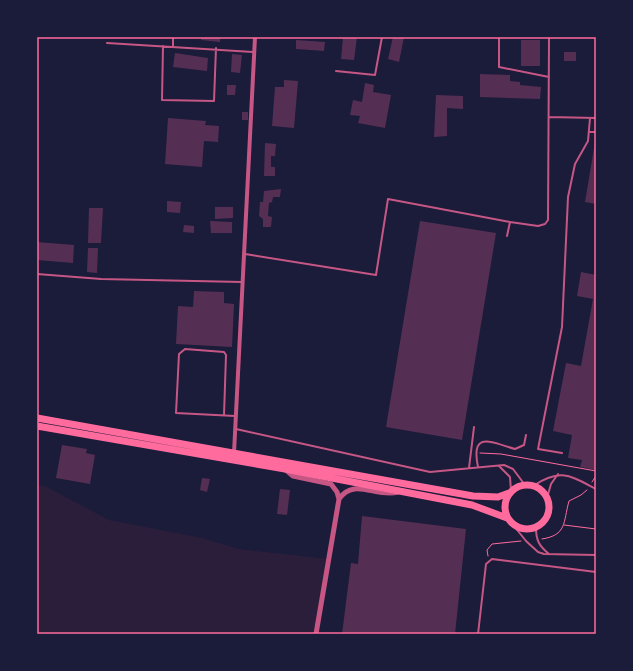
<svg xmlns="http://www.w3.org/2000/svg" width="633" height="671" font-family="Jost,sans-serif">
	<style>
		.green { fill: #2a1e3b }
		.building { fill: #542f53 }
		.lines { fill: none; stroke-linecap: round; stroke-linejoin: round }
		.path { stroke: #ff6b9d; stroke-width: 1 }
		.service { stroke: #c65784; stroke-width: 2 }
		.minor { stroke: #c65784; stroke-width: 4 }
		.tertiary { stroke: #c65784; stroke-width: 5 }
		.trunk { stroke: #ff6b9d; stroke-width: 7 }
		.neatline { fill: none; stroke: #ff6b9d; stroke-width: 1.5 }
	</style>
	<rect width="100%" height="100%" fill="#1b1b3a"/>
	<path class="green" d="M37 485 45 486 109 520 203 538 239 549 329 559 317 634H37Z"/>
	<path class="building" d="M202 37H220V42L201 40Z
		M343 37H357L354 60 341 59Z
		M393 37H404L399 62 388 59Z
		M296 40 325 42 324 51 296 49Z
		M521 40H540V66H521Z
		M564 52H576V61H564Z
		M175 53 208 58 207 71 173 67Z
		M232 54 242 55 240 73 231 72Z
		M480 74 510 75V81L520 82V85L541 87 540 99 480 97Z
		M284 80 298 81 294 128 272 126 275 87H284Z
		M365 83 374 85 373 92 391 95 385 128 358 123 360 116 350 115 353 100 362 102Z
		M227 85H236L235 95H227Z
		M436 95 463 96V109L447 108V136L434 137Z
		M242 112H248V120H242Z
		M168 118 206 121 205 125 219 126 218 142 204 141 202 167 165 164Z
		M595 142H596V204L585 202Z
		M265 143 276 144 275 156H271V167H275V176H264Z
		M281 189 280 197H273L272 202 269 203 268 216 272 217 271 227H263V219L259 216 260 202H263L264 191Z
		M167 201 181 202 180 213 167 212Z
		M215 207H233V218L215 219Z
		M89 208H103L101 243H88Z
		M210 221 232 222V233H211Z
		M420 221 496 233 462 440 386 427Z
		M184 225 194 226V233L183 232Z
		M37 242 74 245 73 263 37 260Z
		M88 248H98L97 273 87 272Z
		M581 272 596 275V470L580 467 582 460 568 458 572 435 553 431 566 363 581 366 593 299 577 296Z
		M194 291 224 292V303L234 304 232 347 176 344 178 306 193 307Z
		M62 445 87 449 86 453 95 455 90 484 56 478Z
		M202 478 210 479 207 492 200 490Z
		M280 489 290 490 287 515 277 514Z
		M362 516 466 529 455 634H342L351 563 358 564Z"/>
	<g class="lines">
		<path class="path" d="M480 453 501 454 596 471
			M592 482 596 476
			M564 525 596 529
			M542 539C567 535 563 523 569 501L581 495 587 490
			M488 556 487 550 492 544 521 541"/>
		<path class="service" d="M499 37V67L549 77
			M107 43 253 52
			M163 46 162 100 214 101 216 48
			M173 46V37
			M336 71 375 75 382 37
			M549 117 596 118
			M590 132H596
			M507 236 510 222 538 226 545 224 548 220 549 37
			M245 254 376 275 388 199 510 222
			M37 274 101 279 242 282
			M224 415 226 355 224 352 185 349 179 354 176 413 235 416
			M236 429 430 472 504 465 513 469 525 485
			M562 453 538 449 562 327 568 197 575 164 588 141 590 118
			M499 466 510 477 511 491
			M478 467C470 429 493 443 515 449L524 445 526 435
			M469 468 474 427
			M533 486C560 468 569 475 596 489
			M547 498 551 484 558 474
			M514 526 526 541 538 552 544 554 596 555
			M536 528C536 540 539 546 549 554
			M478 634 486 564 492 559 596 572"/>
		<path class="minor" d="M234 453 255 37"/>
		<path class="tertiary" d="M285 469 293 476 331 484 337 492 339 499
			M316 634 339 499C354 477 376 498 398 492"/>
		<path class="trunk" d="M37 418 473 496 498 497 509 493
			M37 426 285 469 472 505 507 518
			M505 507a22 22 0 1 1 44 0a22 22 0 1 1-44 0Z"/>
	</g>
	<rect width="633" height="671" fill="none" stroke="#1b1b3a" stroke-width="76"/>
	<rect x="38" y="38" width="557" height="595" class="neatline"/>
</svg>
